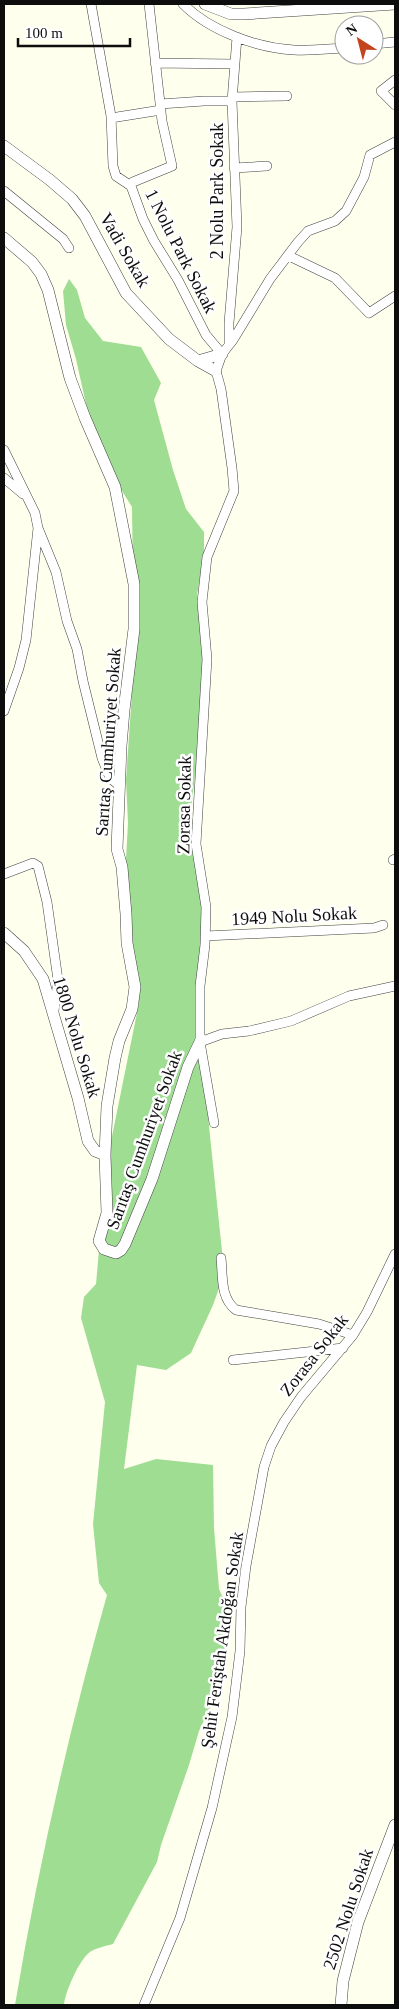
<svg xmlns="http://www.w3.org/2000/svg" width="399" height="2009" font-family="Georgia,serif">
	<style>
		.forest { fill: #9fdd93 }
		.lines { fill: none; stroke-linecap: round; stroke-linejoin: round }
		.minor-casing { stroke: #404040; stroke-width: 10 }
		.tertiary-casing { stroke: #404040; stroke-width: 12 }
		.minor { stroke: #fff; stroke-width: 9 }
		.tertiary { stroke: #fff; stroke-width: 11 }
		.labels { text-anchor: middle; dominant-baseline: central; stroke-width: 5; stroke-linejoin: round; paint-order: stroke }
		.street-label { font-size: 18px; fill: #0d0d0d; stroke: #fff }
	</style>
	<rect width="100%" height="100%" fill="#feffed"/>
	<path class="forest" d="M69 279 77 290 85 318 103 341 141 347 161 383 154 400 173 470 186 509 204 532V553L197 595 204 661 198 751 191 809 206 925 200 1020 206 1097 223 1261 222 1280 213 1305 191 1353 166 1370 137 1365 124 1469 156 1459 213 1465 214 1528 219 1589 229 1612 224 1678 199 1731 189 1765 161 1845 157 1862 113 1944C106 1946 96 1948 90 1952 79 1960 65 1992 64 2005H15C38 1867 69 1730 107 1595L99 1583 93 1524 105 1402 81 1318 84 1297 96 1284 107 1161 139 1003V976L128 937 124 895 128 823 126 780 134 663 132 507 96 449 76 359 66 325 63 291Z"/>
	<g class="lines">
		<defs>
			<path id="minor" d="M91 4 111 116 113 166 116 176 131 186
				M149 4 162 121 172 166 133 182 131 186 143 219 154 241 178 280 206 335 222 354
				M183 4C210 31 257 48 294 50 311 51 328 49 344 48
				M374 44 395 42
				M155 63 234 64
				M395 80 381 91 395 105
				M233 97 287 96
				M160 104 204 101H232
				M111 118 161 110
				M234 168 267 166
				M4 191 63 239 69 248
				M289 256 335 278 369 313 395 296
				M229 344V323L237 227 232 101 237 37
				M4 450 35 513 38 528 26 640 19 668 4 711
				M4 478 23 494
				M38 528 56 572 67 621 77 649 83 681 102 758 110 778 120 786
				M393 860 395 859
				M4 874 33 863 38 866 47 902 58 980 54 1011
				M206 936 374 928 383 925
				M200 1042 222 1034 249 1031 291 1021 349 996 395 986
				M214 1123 200 1042V986L205 945 206 907 196 844 207 659 202 602 207 557 234 491 232 468 221 389 216 371 222 354 233 340 270 279 298 242 308 231 335 221 346 211 364 177 370 155 395 142
				M221 1258C223 1276 220 1298 236 1310L319 1324 353 1335
				M233 1360 343 1348
				M144 2005 180 1918 212 1808 232 1717 240 1651 241 1607 246 1566 264 1467 271 1446 284 1422 301 1397 353 1335 367 1312 395 1254"/>
			<path id="tertiary" d="M205 4 231 14H244L395 4
				M4 146 50 180 72 199 85 216 126 293 169 339 198 361 216 371
				M4 238 32 262 41 274 48 290 70 378 85 418 115 487 134 584V629L124 710 121 746 117 849 122 867 126 914 127 943 135 987 132 1009 119 1041 115 1058 107 1106 105 1155 107 1213 99 1241 104 1249 116 1253 121 1250 125 1244 152 1179 188 1067 200 1042
				M198 361 222 354
				M4 933 24 951 43 979 78 1098 88 1141 95 1151 105 1155
				M341 2005 343 1981 358 1922 395 1825"/>
		</defs>
		<use href="#minor" class="minor-casing"/>
		<use href="#tertiary" class="tertiary-casing"/>
		<use href="#minor" class="minor"/>
		<use href="#tertiary" class="tertiary"/>
	</g>
	<g class="labels">
		<g class="street-label">
			<text transform="translate(217 191) rotate(-90)">2 Nolu Park Sokak</text>
			<text transform="translate(125 250) rotate(60)">Vadi Sokak</text>
			<text transform="translate(181 251) rotate(63)">1 Nolu Park Sokak</text>
			<text transform="translate(108 742) rotate(-86)">Sarıtaş Cumhuriyet Sokak</text>
			<text transform="translate(184 805) rotate(-89)">Zorasa Sokak</text>
			<text transform="translate(294 916) rotate(-3)">1949 Nolu Sokak</text>
			<text transform="translate(77 1037) rotate(73)">1800 Nolu Sokak</text>
			<text transform="translate(144 1140) rotate(-70)">Sarıtaş Cumhuriyet Sokak</text>
			<text transform="translate(314 1355) rotate(-52)">Zorasa Sokak</text>
			<text transform="translate(222 1640) rotate(-82)">Şehit Feriştah Akdoğan Sokak</text>
			<text transform="translate(348 1909) rotate(-72)">2502 Nolu Sokak</text>
		</g>
	</g>
	<rect width="399" height="2009" fill="none" stroke="#0d0d0d" stroke-width="10"/>
	<g transform="translate(359 40) rotate(324)"><circle r="24" fill="#ffffff" stroke="#9e9e9e"/>
	<path d="M0-4L9 19L0 12L-9 19Z" fill="#c4441e"/>
	<text y="-8" font-size="14" font-weight="bold" text-anchor="middle" fill="#0d0d0d">N</text>
	</g>
	<path d="M18 38v8h112v-8" fill="none" stroke="#0d0d0d" stroke-width="2.5"/>
	<text x="25" y="38" font-size="15" fill="#0d0d0d" stroke="#ffffff" stroke-width="4" paint-order="stroke">100 m</text>
</svg>
